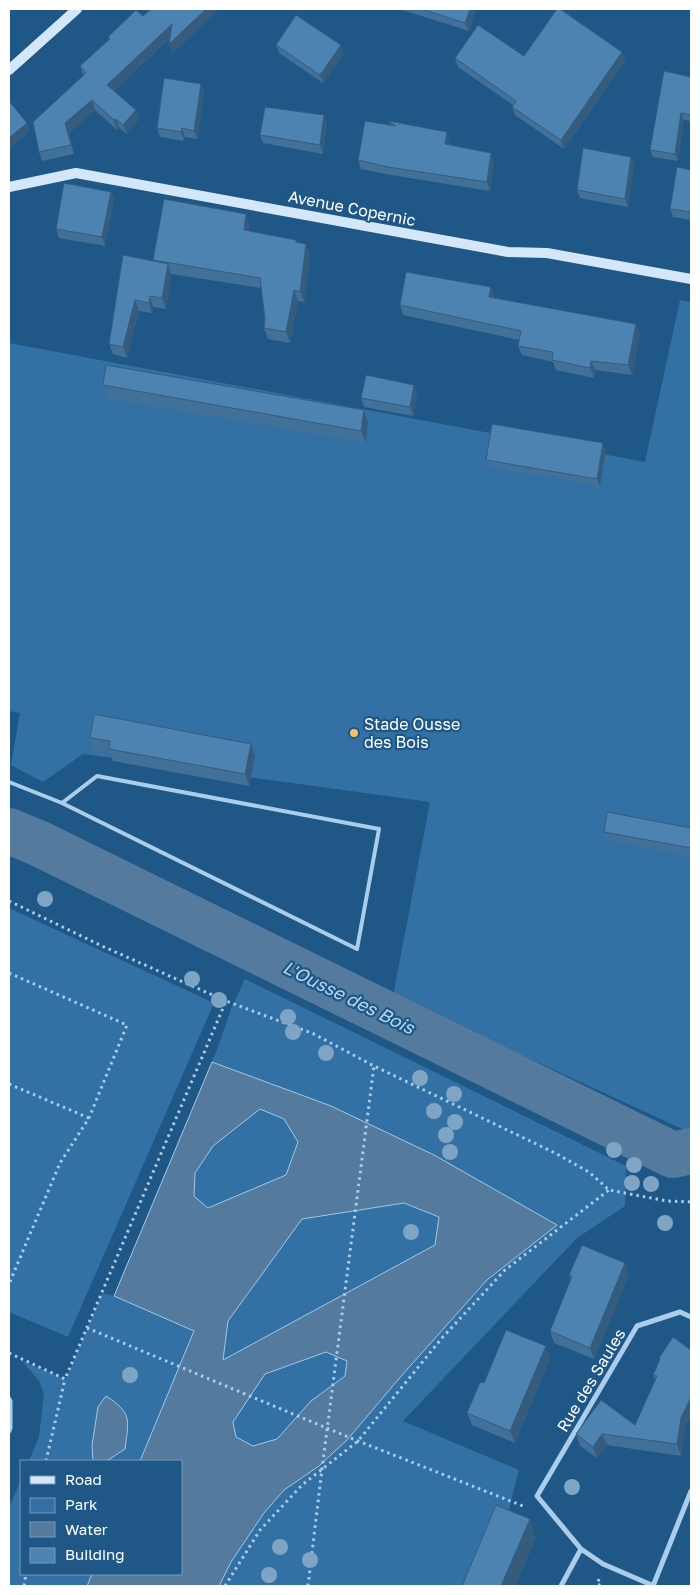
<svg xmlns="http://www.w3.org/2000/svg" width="700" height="1595" font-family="'Golos Text',sans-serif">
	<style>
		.green { fill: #3371a4 }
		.water { fill: #547b9d; stroke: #9cc9ec; fill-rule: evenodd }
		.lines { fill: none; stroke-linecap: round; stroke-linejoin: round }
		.river { stroke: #547b9d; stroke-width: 46 }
		.path { stroke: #a9cdea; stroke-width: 3; stroke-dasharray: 2.5 4; stroke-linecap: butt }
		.lane { stroke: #a9cdea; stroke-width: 4 }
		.street { stroke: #a9cdea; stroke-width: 5 }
		.secondary { stroke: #d4e7f8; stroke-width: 10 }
		.tree { fill: #7fa5c5 }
		.wall { fill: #417198 }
		.shaded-wall { fill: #355c7c }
		.building { fill: #4c83b1; stroke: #355c7c }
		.poi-dot { fill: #f8c069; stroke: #1f5786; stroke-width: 2 }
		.labels { text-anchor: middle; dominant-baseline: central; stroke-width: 4.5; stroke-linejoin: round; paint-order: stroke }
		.street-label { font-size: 16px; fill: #fff; stroke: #1f5786 }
		.poi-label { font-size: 16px; fill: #fff; stroke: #1f5786; text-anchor: start }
		.water-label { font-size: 18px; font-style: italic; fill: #b4d6f2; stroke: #1f5786 }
	</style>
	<rect width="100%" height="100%" fill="#1f5786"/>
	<path class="green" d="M680 300 691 302V1133L393 996 430 802 83 754 43 782 11 765 20 713 9 711V343L645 462Z
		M9 908 214 1003 68 1337 9 1312Z
		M245 979 626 1166 625 1206 577 1238 403 1421 519 1470 509 1509 477 1586H9V1508L21 1479V1574H181V1461H29L39 1437 44 1394 39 1381 22 1361 66 1379 102 1293 114 1296 218 1047 231 1009Z"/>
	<path class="water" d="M212 1062 331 1106 434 1155 557 1225 487 1280 403 1374 347 1440 319 1466 284 1490 264 1513 231 1562 219 1586H87L92 1574H181V1461H140L194 1331 114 1296ZM260 1109 284 1119 298 1142 286 1175 208 1208 194 1196 195 1173 213 1146ZM404 1203 439 1217 435 1245 223 1360 228 1321 302 1219ZM326 1352 347 1361 345 1376 311 1401 277 1439 253 1446 236 1437 233 1422 265 1374Z
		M106 1396C132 1413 129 1419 125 1449L108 1460 93 1461 92 1445 98 1407Z"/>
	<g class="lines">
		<path class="river" d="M9 831 38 843 673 1155 691 1151"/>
		<path class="path" d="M9 901 102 946 226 1001 314 1034 374 1066 555 1153 589 1172 609 1190 667 1201 691 1202
			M9 973 127 1025 89 1118 60 1163 9 1284
			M9 1084 89 1118
			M87 1328 358 1441 523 1506 524 1505
			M9 1353 65 1379 226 1001
			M46 1461 65 1379
			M599 1579 597 1584 602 1586
			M24 1586 26 1574
			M225 1586 260 1530 302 1485 358 1441 442 1338 505 1270 609 1190
			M308 1586 322 1469 374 1066"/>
		<path class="lane" d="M9 782 62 803 357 949 379 829 97 776 62 803"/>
		<path class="street" d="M9 1399 10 1401V1428L9 1431
			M581 1549 603 1564 654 1586
			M561 1586 581 1549 537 1496 637 1326 680 1312 691 1317
			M653 1586 691 1491"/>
		<path class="secondary" d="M9 70 77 9
			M9 187 76 173 508 252 547 253 691 279"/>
	</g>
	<g class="tree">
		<circle cx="45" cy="899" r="8"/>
		<circle cx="192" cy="979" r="8"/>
		<circle cx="219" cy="1000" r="8"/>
		<circle cx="288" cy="1017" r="8"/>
		<circle cx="293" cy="1032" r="8"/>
		<circle cx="326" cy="1053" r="8"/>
		<circle cx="420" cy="1078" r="8"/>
		<circle cx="454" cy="1094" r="8"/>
		<circle cx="434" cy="1111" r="8"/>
		<circle cx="455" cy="1122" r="8"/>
		<circle cx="446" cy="1135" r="8"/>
		<circle cx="614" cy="1150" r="8"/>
		<circle cx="450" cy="1152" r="8"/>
		<circle cx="634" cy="1165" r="8"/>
		<circle cx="632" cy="1183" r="8"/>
		<circle cx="651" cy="1184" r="8"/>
		<circle cx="665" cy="1223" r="8"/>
		<circle cx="411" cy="1232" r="8"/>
		<circle cx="130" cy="1375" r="8"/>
		<circle cx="572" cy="1487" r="8"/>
		<circle cx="280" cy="1547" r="8"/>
		<circle cx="310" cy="1560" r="8"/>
		<circle cx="269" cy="1575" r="8"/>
	</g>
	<path class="wall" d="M219 9 172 54 169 44 170 38 114 91 136 110 139 119 127 134 119 128 117 130 95 110 69 133 74 154 42 161 39 152 83 75 80 66 109 39 108 37 143 16Z
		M399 9H476L469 31Z
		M276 45 344 53 323 83 279 53Z
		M622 52 625 61 564 149 515 115 512 107 513 105 458 67 455 58Z
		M691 77V121L684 120 678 161 653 157 650 150Z
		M201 84 204 92 197 139 185 137 184 141 160 137 157 128Z
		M389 121 450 140 449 145 491 153 494 161 490 191 391 175 361 169 358 160 391 125Z
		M327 124 323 154 263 143 260 135Z
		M631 157 634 165 628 207 580 198 577 190Z
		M691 170V220L673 217 670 209Z
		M111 192 114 200 105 246 59 238 56 229Z
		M250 225 249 231 297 242 310 255 304 302 298 301 290 343 268 339 264 328 265 319 261 288 171 274 166 309 153 307 152 313 139 311 127 358 113 354 109 344 153 261Z
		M495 297 494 298 640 333 632 375 595 370 594 378 556 370 553 362 522 355 518 346 519 340 403 315 400 305Z
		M103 385 364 410 368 422 366 443 107 398Z
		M417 393 413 416 364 407 361 398Z
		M606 450 600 486 489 467 486 460Z
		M90 738 255 756 249 786 113 761 110 753 95 750Z
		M691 828V856L607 840 604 832Z
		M569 1275H629L594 1359 554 1343 550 1331 571 1280Z
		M673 1337 685 1430 681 1456 607 1445 597 1458 580 1446 576 1434 635 1425 655 1380 653 1375 660 1361 659 1358Z
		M550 1358 515 1443 472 1425 467 1413 484 1383Z"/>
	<path class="shaded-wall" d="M206 9H219L172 54 169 44Z
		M470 9H476L469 31 465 23Z
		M172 24 175 33 110 95 107 85Z
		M341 45 344 53 323 83 320 75Z
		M622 52 625 61 564 149 561 140Z
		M201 84 204 92 197 139 194 131Z
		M92 100 95 110 69 133 74 154 71 145 65 123Z
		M136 110 139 119 127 134 123 125Z
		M681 113 684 120 678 161 675 154Z
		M324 115 327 124 323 154 320 145Z
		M116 119 119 128 117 130 114 120Z
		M27 123 30 131 9 150V138Z
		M182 128 185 137 184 141 181 132Z
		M447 132 450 140 448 153 445 144Z
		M491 153 494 161 490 191 487 182Z
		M631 157 634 165 628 207 625 199Z
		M111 192 114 200 105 246 102 237Z
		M246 214 250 225 248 241 244 230Z
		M306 244 310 255 304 302 300 292Z
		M168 264 171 274 166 309 162 298Z
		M491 287 495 297 493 307 489 297Z
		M294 290 298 301 290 343 286 332Z
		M150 296 153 307 152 313 149 303Z
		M135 300 139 311 127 358 123 347Z
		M636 324 640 333 632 375 628 365Z
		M591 361 595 370 594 378 590 368Z
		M414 385 417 393 413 416 410 407Z
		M364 410 368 422 366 443 361 431Z
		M603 443 606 450 600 486 597 479Z
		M251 744 255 756 249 786 245 774Z
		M625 1263 629 1275 594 1359 590 1348Z
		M546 1346 550 1358 515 1443 510 1431Z
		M691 1397V1416L685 1430 681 1456 677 1444 681 1418Z
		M602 1434 607 1445 597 1458 593 1447Z
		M530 1519 536 1537 516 1586H501Z"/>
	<path class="building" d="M151 9H206L169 44 172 24 107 85 136 110 123 125 116 119 114 120 92 100 65 123 71 145 39 152 33 122 86 73 80 66 110 39 108 37 136 10 143 16Z
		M422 9H470L465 23Z
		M557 9H560L622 52 561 140 512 107 516 101 455 58 478 25 524 56Z
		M296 15 341 45 320 75 276 45Z
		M664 71 691 77V115L681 113 675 154 650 150Z
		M164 78 201 84 194 131 182 128 181 132 157 128Z
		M9 101 27 123 9 138Z
		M265 107 324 115 320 145 260 135Z
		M365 121 396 126 389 121 447 132 445 144 491 153 487 182 388 167 358 160Z
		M583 148 631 157 625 199 577 190Z
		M677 167 691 170V212L670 209Z
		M64 183 111 192 102 237 56 229Z
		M164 199 246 214 244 230 296 240V242L306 244 300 292 294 290 286 332 264 328 265 319 260 278 153 260Z
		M123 255 168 264 162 298 150 296 149 303 135 300 123 347 109 344Z
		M406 272 491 287 489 297 636 324 628 365 591 361 590 368 552 360 553 352 518 346 521 331 400 305Z
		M106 365 364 410 361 431 103 385Z
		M366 375 414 385 410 407 361 398Z
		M492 424 603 443 597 479 486 460Z
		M94 714 251 744 245 774 109 749 110 741 90 738Z
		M607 812 691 828V848L604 832Z
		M582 1245 625 1263 590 1348 550 1331 572 1276 569 1275Z
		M506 1330 546 1346 510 1431 467 1413 480 1382 484 1383Z
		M673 1337 691 1350V1397L681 1418 677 1444 602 1434 593 1447 576 1434 601 1400 635 1425 657 1376 653 1375 660 1359 659 1358Z
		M496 1505 530 1519 501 1586H462Z"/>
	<circle class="poi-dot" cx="354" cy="733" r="5"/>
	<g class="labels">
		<g class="street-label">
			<text transform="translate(352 208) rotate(11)">Avenue Copernic</text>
			<text transform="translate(591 1380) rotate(-59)">Rue des Saules</text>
		</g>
		<g class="poi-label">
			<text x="364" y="724">Stade Ousse<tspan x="364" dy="18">des Bois</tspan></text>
		</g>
		<g class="water-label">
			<text transform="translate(349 997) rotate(26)">L'Ousse des Bois</text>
		</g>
	</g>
	<rect width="700" height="1595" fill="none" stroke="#ffffff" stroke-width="20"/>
	<rect x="20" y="1460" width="162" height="115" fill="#1f5786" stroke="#799ab6"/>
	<rect x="30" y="1476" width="25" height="8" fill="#d4e7f8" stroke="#799ab6"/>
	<text x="65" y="1485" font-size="15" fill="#ffffff">Road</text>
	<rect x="30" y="1498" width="25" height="15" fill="#3371a4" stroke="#799ab6"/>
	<text x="65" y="1510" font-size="15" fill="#ffffff">Park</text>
	<rect x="30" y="1522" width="25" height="15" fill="#547b9d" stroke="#799ab6"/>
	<text x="65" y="1535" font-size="15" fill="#ffffff">Water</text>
	<rect x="30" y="1548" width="25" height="15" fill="#4c83b1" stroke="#799ab6"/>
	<text x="65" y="1560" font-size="15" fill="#ffffff">Building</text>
</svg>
